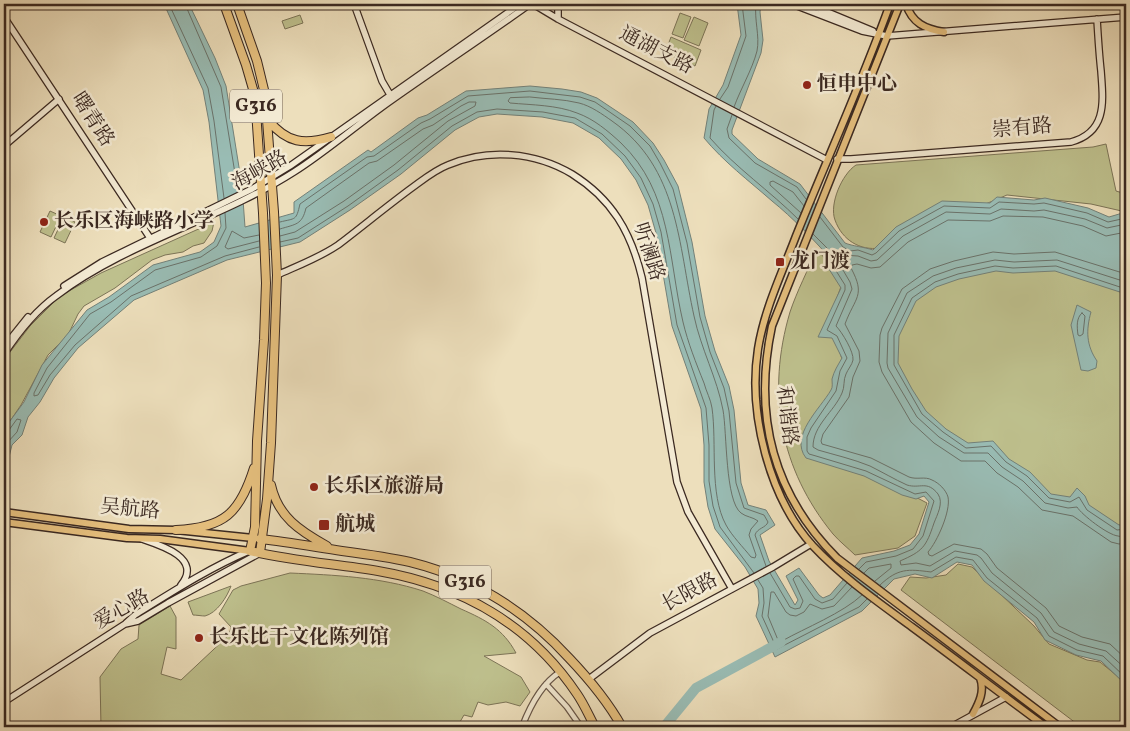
<svg xmlns="http://www.w3.org/2000/svg" width="1130" height="731" font-family="Vollkorn,'Noto Serif SC',serif">
	<style>
		.green { fill: #bec08d; stroke: #7c7457 }
		.water { fill: #99bcb4; stroke: #738179 }
		.lines { fill: none; stroke-linecap: round; stroke-linejoin: round }
		.shore { stroke: #6a726a; stroke-width: 1 }
		.river { stroke: #99bcb4; stroke-width: 10 }
		.street-casing { stroke: #685648; stroke-width: 7 }
		.secondary-casing { stroke: #3b2921; stroke-width: 8 }
		.primary-casing { stroke: #3b2921; stroke-width: 9 }
		.highway-casing { stroke: #3b2921; stroke-width: 10 }
		.street { stroke: #f3ead3; stroke-width: 4.5 }
		.secondary { stroke: #f3ead3; stroke-width: 5.5 }
		.primary { stroke: #e6c07e; stroke-width: 6 }
		.highway { stroke: #e6c07e; stroke-width: 8 }
		.poi-dot { fill: #8f2418; stroke: #f3ead3; stroke-width: 2 }
		.labels { text-anchor: middle; dominant-baseline: central; stroke-width: 5; stroke-linejoin: round; paint-order: stroke }
		.shield { fill: #f3ead3; stroke: #726356; stroke-width: 1 }
		.shield-label { font-size: 19px; font-weight: bold; fill: #3b2921 }
		.street-label { font-size: 20px; fill: #3b2921; stroke: #f3ead3 }
		.poi-label { font-size: 20px; font-weight: bold; fill: #3b2921; stroke: #f3ead3; text-anchor: start }
	</style>
	<rect width="100%" height="100%" fill="#eddfbc"/>
	<filter id="stains"><feTurbulence type="fractalNoise" baseFrequency=".004" numOctaves="4"/><feColorMatrix values="0 0 0 0 .2 0 0 0 0 .09 0 0 0 0 .02 0 0 0 .5 -.17"/></filter>
	<radialGradient id="worn" r=".72"><stop offset=".6" stop-color="#630" stop-opacity="0"/><stop offset="1" stop-color="#630" stop-opacity=".3"/></radialGradient>
	<path class="green" d="M680 13 691 17 683 38 672 34Z
		M300 15 303 23 285 29 282 21Z
		M694 17 708 23 699 46 684 40Z
		M671 37 701 50 695 66 665 53Z
		M1106 144 1116 191 1126 194V212L1091 204 1007 195 880 248C860 251 842 240 835 220 829 204 842 174 856 165L1093 147Z
		M50 211 61 216 51 237 40 232Z
		M64 217 75 222 65 243 54 238Z
		M214 222 212 231 204 243 193 246 183 252 165 255 152 260 115 288 84 306 78 314 68 335 48 355 21 405 4 430V360L30 326 60 296 101 273Z
		M817 249 843 281 829 320 843 362 902 490 927 503 915 536 898 548 855 555C848 548 840 542 833 534 780 469 766 393 790 312 797 291 808 270 817 249Z
		M988 257 1126 279V540L931 433 889 377 902 301Z
		M958 564 972 567 1034 626 1049 644 1087 660 1100 662 1126 683V727H1081L901 590 910 577 926 578 946 575Z
		M290 573C334 575 380 577 423 591 436 596 449 603 461 609 486 620 503 629 516 653L484 656 521 677 530 692 520 706 506 702 488 705 478 702 472 717 464 715 457 727H101L100 677 121 649 138 639 139 625 170 606 176 617V649L167 647 161 674 181 680 229 635 231 627 219 614 233 590 241 586Z
		M231 586C227 597 217 613 205 616 202 616 196 615 193 615L188 602Z"/>
	<path class="water" d="M164 4H189L215 58 226 86 242 186 245 227 294 213V202L368 150 371 152 418 118 427 115 466 91 530 86 562 89 581 92 597 98 633 122 653 143 664 160 678 186 692 242 705 316 715 351 729 386 734 410 741 483 748 505 766 510 775 525 760 535 769 561 795 605 798 600 786 576 799 568 819 595 823 598 830 595 862 558 894 551 910 545 919 534 929 502 924 496 916 499 902 495 864 476 806 458C789 436 820 409 831 390 833 387 832 383 832 379 834 371 838 365 842 358L832 338 818 337 841 288 827 266 830 258C812 238 793 218 772 201 748 180 724 162 704 138L709 109 723 85 741 35 737 4H761L760 12 763 40 761 53 732 130V134L758 159 800 184 845 243C852 246 864 247 873 250L896 227 942 201 990 203 997 197 1034 200 1045 198 1088 208 1109 217 1126 212V294L1055 271 1013 273 996 271 959 279 936 287 916 301 899 336 898 363 912 389 926 411 946 429 968 443 993 441 1009 459 1030 472 1051 494 1070 497 1077 488 1085 496 1089 505 1119 525 1126 524V685L1101 661 1076 655 1045 640 1034 622 984 581 972 565 957 562 932 578 915 574 894 579 862 611 775 657 756 616 759 603 758 589 745 567 715 529 708 507 704 482V445L701 409 672 326 656 233 648 205 636 180 621 159 599 138 573 123 542 117 497 114 479 117 455 130 401 174 350 210 300 242 227 260 134 300 78 348 54 378 40 402 28 417 22 435 12 445 8 461 4 471V429L24 402 42 365 87 310 109 297 153 265 200 252 214 242 221 226 209 122 203 90Z
		M1077 305 1091 312C1086 330 1086 345 1097 361L1096 368 1088 371 1081 370 1071 325Z"/>
	<g class="lines">
		<path class="shore" d="M169 4 208 88 214 121 224 198
			M185 4 221 87 238 192
			M530 97C546 99 563 99 579 103 591 106 602 114 612 121 679 168 678 244 694 316 701 349 717 378 723 410 727 432 725 501 741 513 746 517 753 517 758 521L751 529 749 535 756 555 755 558 751 557C743 547 732 536 726 525 709 494 717 443 712 408 711 400 706 391 704 383 696 363 688 343 683 322 668 258 672 192 621 143 608 131 594 119 577 113 557 105 532 105 510 103L508 101 510 98Z
			M720 99 728 87 746 36 742 4
			M716 106 714 110 710 138C736 168 770 191 798 219
			M734 107C741 88 752 70 757 51 760 36 754 20 756 4
			M732 115 727 129 729 138 755 163 797 187 806 199
			M225 213 226 228 217 246 201 257 155 270 111 302 90 314 47 368 34 393V396L38 395 50 375 75 345 131 296 225 256 259 247
			M801 213 770 185V182L773 181 793 192 804 206
			M820 217 843 247 850 251 858 250 872 255 876 253 899 231 944 206 990 208 999 202 1034 204 1044 203 1087 213 1108 222 1126 218
			M280 222C296 218 296 221 300 204L367 157 374 156 421 123 430 119 468 96 530 91 580 97 595 102 630 126 650 146 660 163 673 189 687 243 700 317 710 352 724 388 729 411 736 483 744 508 764 515 768 522C766 528 757 528 755 535L766 566
			M1126 224 1107 228 1085 219 1044 210 1034 211 1001 209 990 214 946 212 903 236 877 260 871 261 858 256 842 255 840 265 850 282 852 289 836 326C842 332 854 352 853 360 852 365 848 369 846 374 843 380 845 387 842 393 834 412 813 425 813 447L818 450C835 455 853 459 870 466 882 472 894 479 907 485 920 489 927 480 938 494 944 503 937 515 934 523 926 547 923 551 900 561L901 565 916 563 930 566 955 551 977 555 981 558 992 573 1041 613 1054 632 1079 644 1106 651 1126 669
			M280 229C296 224 302 225 306 208L369 163 377 161 423 129 433 125 461 106 469 102H476L475 106 448 121 394 165 344 201 295 232 280 236
			M1126 232 1106 236 1083 226 1043 217 1003 216 990 221 948 220 908 242 880 267 871 268 857 264 852 265 851 268C866 296 855 297 845 324L859 351 860 361 853 377 849 397 823 434 821 441 822 444 871 458 909 477C917 480 925 476 932 480 939 483 946 490 948 497 951 511 937 542 928 552L929 555 932 556 954 544 981 549 987 554 997 568 1046 608 1059 626 1082 637 1110 644 1126 659
			M813 234 834 255 833 266 845 285V290L827 330 837 336 847 358 840 371 836 391 811 428 807 437V451L809 454 816 456 866 471 915 494 926 492 934 501 923 536 913 549 896 556 866 562 859 569
			M259 235 244 238 232 231 225 247 228 249 259 241
			M280 242 298 238 348 206 398 170 452 126 477 112 497 109 543 112 575 118 602 134 625 156 641 178 653 204 661 232 677 325 706 408 709 445V481L713 506 720 527 754 573
			M1126 274 1055 252 1014 254 993 252 954 261 930 269 902 289 882 328 880 335 879 362 882 372 911 422 934 443 961 461H985L997 473 1018 487 1042 510 1073 516 1111 542 1119 544 1126 543
			M1126 282 1057 260 1014 262 995 260 956 268 933 276 907 293 888 333 887 363 888 368 917 417 939 437 964 453H988L1002 467 1023 481 1045 503 1068 508 1077 507C1082 515 1108 535 1118 536 1120 537 1124 536 1126 536
			M1126 289 1056 266 1013 268 995 266 958 274 935 282 912 298 894 335V365L922 414 943 432 966 448 991 446 1006 462 1027 476 1049 498 1070 502 1079 497 1087 510 1117 530 1126 529
			M1082 313 1085 316 1083 334 1080 336 1078 335C1077 327 1076 318 1082 313Z
			M4 431 9 430 17 419 21 420 17 432 7 443 4 459
			M770 573 790 607 795 609 800 608 803 601 793 579 796 576H799L815 599 822 603 833 599 847 583
			M864 573 869 568 891 564V568L875 581
			M758 580 763 588 764 603 762 616 777 649 845 614 859 607 867 599
			M880 585C898 568 908 569 931 572L956 557 973 560 987 578 1037 618 1049 636 1077 650 1103 656 1126 678
			M852 587 834 606 822 609 810 604 804 612 796 616 790 615 786 612 774 592H771L768 616 778 640 782 641C805 628 843 613 862 595"/>
		<path class="river" d="M664 727 696 688 781 642"/>
		<defs>
			<path id="street" d="M546 684 567 707 581 727
				M522 727C530 706 541 684 560 672"/>
			<path id="secondary" d="M354 4 382 81 392 98
				M533 4 558 19 827 160
				M558 4V19
				M792 4 862 31 887 36 1126 17
				M808 4 873 31
				M4 17 152 241
				M4 146 59 99
				M837 159H851L1071 142C1108 132 1103 100 1101 71 1099 53 1098 36 1097 19
				M277 275C297 266 319 258 338 245 363 226 387 206 413 187 424 179 435 170 448 165 488 148 535 152 572 174 612 199 631 232 642 278L677 482 688 512 732 589
				M64 286 102 262 252 189 290 166 520 4
				M4 347 28 317
				M4 354C18 333 35 311 56 296 127 242 219 220 294 172 324 153 352 129 382 107 431 72 481 39 530 4
				M142 539C160 545 203 558 181 585
				M126 623 135 615C172 592 209 568 249 551
				M589 679 650 633 773 567 811 544
				M4 702 125 624 138 621 168 603 260 553
				M951 727 1006 697"/>
			<path id="primary" d="M890 4C862 82 827 159 796 236 782 273 764 310 758 349 748 413 769 498 813 546 842 577 878 602 912 627 957 660 1001 694 1046 727
				M900 4 772 326C753 415 772 493 837 558L1060 727
				M906 4C912 23 925 29 944 32
				M4 512 129 529 176 530 253 538
				M4 522 127 538 160 539 250 551
				M973 714C979 703 985 691 980 678"/>
			<path id="highway" d="M224 4 246 65 255 96 263 213 266 283 264 340 257 441 255 527 250 551C292 561 336 564 378 571 460 585 530 624 577 694 584 704 589 716 595 727
				M237 4 257 61 265 94 274 212 277 275 271 443 267 499 260 553
				M269 121C287 143 304 145 331 137
				M271 485C278 517 300 531 327 546
				M176 530C224 528 240 513 254 468
				M260 539C288 542 315 547 342 551 365 554 388 557 410 562 474 578 525 610 569 658 589 679 608 702 622 727"/>
		</defs>
		<use href="#street" class="street-casing"/>
		<use href="#secondary" class="secondary-casing"/>
		<use href="#primary" class="primary-casing"/>
		<use href="#highway" class="highway-casing"/>
		<use href="#street" class="street"/>
		<use href="#secondary" class="secondary"/>
		<use href="#primary" class="primary"/>
		<use href="#highway" class="highway"/>
	</g>
	<g class="poi-dot">
		<circle cx="807" cy="85" r="5"/>
		<circle cx="44" cy="222" r="5"/>
		<rect x="775" y="257" width="10" height="10" rx="2.5"/>
		<circle cx="314" cy="487" r="5"/>
		<rect x="318" y="519" width="12" height="12" rx="2.5"/>
		<circle cx="199" cy="638" r="5"/>
	</g>
	<g class="labels">
		<g class="shield">
			<rect x="230" y="89.5" width="52" height="33" rx="4"/>
			<rect x="439" y="565.5" width="52" height="33" rx="4"/>
		</g>
		<g class="shield-label">
			<text x="256" y="106">G316</text>
			<text x="465" y="582">G316</text>
		</g>
		<g class="street-label">
			<text transform="translate(656 51) rotate(27)">通湖支路</text>
			<text transform="translate(92 120) rotate(57)">曙青路</text>
			<text transform="translate(1022 129) rotate(-5)">崇有路</text>
			<text transform="translate(260 171) rotate(-29)">海峡路</text>
			<text transform="translate(648 252) rotate(72)">听澜路</text>
			<text transform="translate(786 416) rotate(83)">和谐路</text>
			<text transform="translate(130 510) rotate(5)">吴航路</text>
			<text transform="translate(690 593) rotate(-28)">长限路</text>
			<text transform="translate(122 610) rotate(-29)">爱心路</text>
		</g>
		<g class="poi-label">
			<text x="817" y="85">恒申中心</text>
			<text x="54" y="222">长乐区海峡路小学</text>
			<text x="790" y="262">龙门渡</text>
			<text x="324" y="487">长乐区旅游局</text>
			<text x="335" y="525">航城</text>
			<text x="209" y="638">长乐比干文化陈列馆</text>
		</g>
	</g>
	<rect width="1130" height="731" fill="none" stroke="#eddfbc" stroke-width="20"/>
	<rect x="5" y="5" width="1120" height="721" fill="none" stroke="#3b2921" stroke-width="2.5"/>
	<rect x="10" y="10" width="1110" height="711" fill="none" stroke="#3b2921"/>
	<rect width="100%" height="100%" filter="url(#stains)"/>
	<rect width="100%" height="100%" fill="url(#worn)"/>
</svg>
